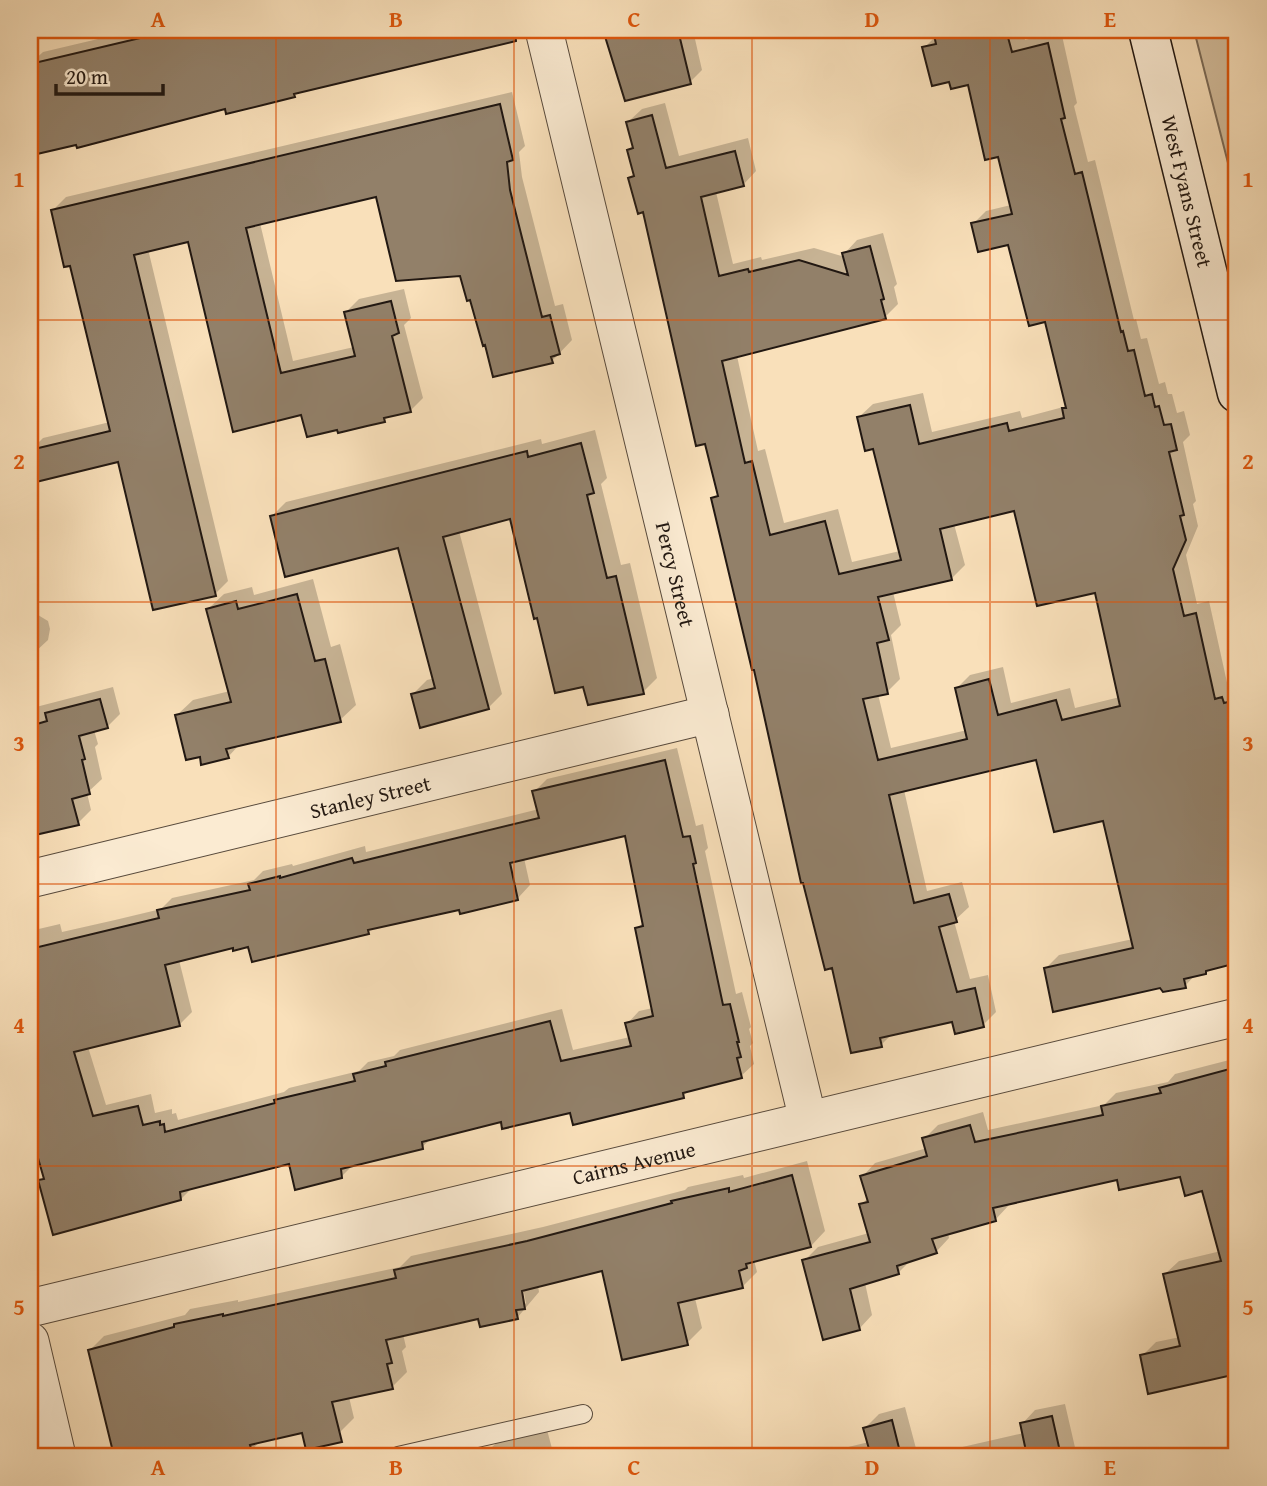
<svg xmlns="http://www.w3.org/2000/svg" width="1267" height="1486" font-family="'Gentium Book Plus',serif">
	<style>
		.green { fill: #d4be9d; stroke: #7b6b58; stroke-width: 2 }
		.shadow { fill: #0003; fill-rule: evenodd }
		.building { fill: #928069; stroke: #221812; stroke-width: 2; fill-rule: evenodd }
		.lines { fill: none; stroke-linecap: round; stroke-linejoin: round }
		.service-casing { stroke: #584a3c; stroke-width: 20 }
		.minor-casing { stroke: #584a3c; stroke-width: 39 }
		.secondary-casing { stroke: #221812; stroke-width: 41 }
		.service { stroke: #fbebd2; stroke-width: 18 }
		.minor { stroke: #fbebd2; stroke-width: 37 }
		.secondary { stroke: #fbebd2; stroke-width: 38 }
		.grid { fill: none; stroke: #de560c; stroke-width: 2; stroke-opacity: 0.55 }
		.labels { text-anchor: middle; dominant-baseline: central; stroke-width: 7; stroke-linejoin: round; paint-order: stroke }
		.street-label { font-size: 21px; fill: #221812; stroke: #fbebd2 }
		.neatline { fill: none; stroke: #de560c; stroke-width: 2.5 }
		.grid-label { font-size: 23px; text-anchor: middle; font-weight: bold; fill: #de560c }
	</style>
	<rect width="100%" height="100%" fill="#f9e0ba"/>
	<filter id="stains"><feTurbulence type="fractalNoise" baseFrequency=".00286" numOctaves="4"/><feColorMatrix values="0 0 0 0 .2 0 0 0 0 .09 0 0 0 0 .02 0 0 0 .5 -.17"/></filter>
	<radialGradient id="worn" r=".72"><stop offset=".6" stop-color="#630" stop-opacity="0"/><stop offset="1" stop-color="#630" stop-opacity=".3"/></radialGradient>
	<path class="green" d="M1194 30H1237V198Z"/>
	<path class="shadow" d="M136 30H502V33L298 91 294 96 226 107 38 152 30 117V64L43 52Z
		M605 30H733L695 39 702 70 690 82 612 59Z
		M934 30H1023L1025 40 1061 31 1077 103 1074 106 1088 162 1095 160 1134 320 1136 319 1141 339 1147 338 1159 384 1165 382 1168 394H1172L1177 413 1184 411 1190 435 1183 442 1196 501 1193 504 1198 526 1186 555 1197 604 1209 601 1228 687 1236 685 1237 691V961L1210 968 1206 973 1196 974 1185 986H1161L1046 968 1059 955 1133 939 1104 819 1037 757 904 790 927 891 962 882 969 907 954 921 970 979 988 975 996 1012 983 1025 953 1019 892 1034 881 1045 834 966 713 499 719 493 644 210 630 178 635 174 629 150 634 145 628 122 642 109 665 103 679 156 748 138 756 171 743 185 716 192 733 264 761 257 762 260 814 248 845 257 844 254 857 240 883 233 897 284 894 287 898 304 885 317 737 356 758 451 765 449 784 523 838 509 852 562 900 551 874 447 859 417 873 404 923 393 932 432 1020 411 1022 418 1067 406 1046 320 1010 243 973 224 986 211 1011 205 999 155 969 83 950 80 924 48 936 36ZM1015 509 1096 590 1120 697 1075 708 1070 688 1011 703 1003 667 970 675 957 688 967 730 891 748 878 694 887 692 900 679 891 635 901 625 893 592 952 578 965 565 954 524Z
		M512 92 525 146 519 152 522 177 555 306 563 304 572 340 552 361 486 343 462 274 378 194 260 223 293 361 354 347 346 312 359 299 404 289 411 318 404 325 423 398 410 411 389 416 384 420 338 427 303 413 189 240 148 249 228 581 215 594 119 460 30 451 43 438 110 422 71 264 53 210 66 197Z
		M595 430 607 478 601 484 621 565 630 563 657 678 643 692 584 685 511 517 459 531 502 694 488 708 413 694 427 680 435 678 400 546 272 516 286 502 541 439 542 444Z
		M313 579 331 647 340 644 356 705 340 720 240 744 228 757 201 755 177 715 193 700 230 691 208 609 224 594 252 587 254 595Z
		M38 615 48 621 50 629 48 640 34 653 30 655V617Z
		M30 673 36 707 113 687 120 714 107 727 94 730 98 744 95 747 102 779 87 793 91 810 78 823 30 813Z
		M677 748 696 826 703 824 708 848 705 851 736 994 742 992 751 1027 749 1029 753 1043 750 1046 754 1064 741 1076 689 1090 683 1096 502 1120 433 1137 422 1147 354 1164 341 1177 291 1162 192 1188 181 1199 40 1181 45 1176 30 1124 35 1118 30 1100V1094L33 1091 30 1079V931L60 924 62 932 115 920 161 909 172 898 254 880 263 871 292 864 293 866 365 846 366 852 539 809 534 792 547 779ZM626 833 644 922 637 928 653 1008 639 1011 627 1024 630 1037 573 1050 562 1009 400 1050 394 1056 368 1062 359 1071 289 1088 284 1092 178 1120 176 1113 172 1114V1109L155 1113 151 1094 106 1105 88 1047 179 1025 192 1012 179 960 234 946 368 932 373 927 518 898 530 885 524 858Z
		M1237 1058V1372L1150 1392 1142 1356 1156 1342 1180 1337 1165 1274 1179 1261 1221 1251 1203 1189 1181 1175 1118 1178 1008 1203 1009 1205 996 1219 948 1233 949 1238 936 1252 912 1259 898 1273 865 1283 872 1315 859 1329 804 1261 818 1247 869 1233 861 1205 868 1198 862 1177 875 1163 927 1148 924 1139 938 1125 983 1112 988 1130 1104 1105 1116 1093 1168 1082 1175 1074Z
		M807 1161 825 1231 811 1246 754 1260 757 1272 742 1287 695 1298 702 1328 687 1343 603 1269 538 1285 539 1292 517 1318 480 1316 403 1334 406 1347 402 1351 407 1372 392 1387 349 1397 354 1418 339 1433 304 1431 261 1440 251 1451 223 1456H116L89 1351 104 1336 185 1315 190 1309 238 1300V1302L400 1267 411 1256 543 1227 685 1190 688 1187 743 1175 744 1178ZM519 1283H522L526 1303 523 1306Z
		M30 1374 43 1456H30Z
		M1065 1404 1077 1456H923L1024 1433 1022 1424 1035 1410Z
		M905 1407 918 1456H836L844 1448 869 1442 865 1428 879 1414Z
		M546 1426 554 1456H494L492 1447 505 1435Z"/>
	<path class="building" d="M174 30H515L516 41 294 94 295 97 271 103 226 114 225 109 77 148 76 145 37 154 30 124V64Z
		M603 30H678L691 84 625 101Z
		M933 30H1006L1012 52 1048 43 1065 118 1061 119 1075 174 1082 172 1121 332 1123 331 1128 351 1134 350 1145 396 1152 394 1155 407 1159 406 1164 425 1171 424 1177 450 1169 452 1184 515 1180 516 1186 540 1173 569 1184 616 1196 613 1215 699 1222 697 1224 703 1232 701 1237 724V963L1206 971V974L1184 979 1186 988 1163 992 1160 988 1053 1012 1044 968 1133 948 1103 821 1054 832 1036 760 889 795 914 903 949 894 957 922 939 927 957 992 975 988 984 1027 955 1034 952 1022 880 1038 882 1047 851 1053 832 968 825 970 803 883H801L754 670H752L711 498 718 496 705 444 696 446 643 212 638 214 628 178 634 176 627 150 633 148 626 122 652 115 666 168 735 151 744 186 701 197 719 276 748 269 749 272 799 260 848 275 842 253 870 246 884 299 881 300 886 319 722 361 745 463 752 461 770 535 825 521 839 574 901 560 873 449 865 451 857 417 910 405 919 444 1007 423 1009 431 1064 418 1062 408H1066L1045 322 1029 326 1008 245 978 252 971 223 1012 214 998 157 985 160 968 85 951 89 949 82 932 86 922 47 936 44ZM1014 511 1037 606 1095 593 1120 706 1062 720 1056 700 998 715 989 679 955 688 967 739 878 760 863 699 888 694 877 643 889 640 878 597 952 580 940 529Z
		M500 104 513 160 507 162 510 190 542 317 550 315 560 354 551 357 553 363 493 377 485 345 483 346 470 300 467 301 460 276 396 281 376 197 246 228 281 373 355 356 344 312 391 301 399 333 392 336 411 412 384 418 385 422 367 426 338 433 337 430 307 437 301 415 233 432 188 242 134 255 216 596 153 610 118 462 36 482 30 450 110 431 70 266 64 267 51 210Z
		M581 443 594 493 587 495 607 578 616 576 644 694 588 705 583 687 555 693 537 618 534 619 510 519 443 537 489 709 420 728 411 694 435 688 398 548 285 577 270 516 527 451 528 457Z
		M297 594 315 661 325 659 341 722 226 749 229 758 201 765 200 757 186 760 175 715 231 702 206 609 236 601 238 609Z
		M100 699 108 728 79 736 85 759 82 760 90 794 72 799 79 825 35 835 30 815V726L47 721 45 713Z
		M665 760 683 837 690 836 696 863 693 864 723 1005 730 1004 739 1042H737L741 1057 737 1058 742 1078 683 1093 684 1098 573 1125 570 1113 502 1129 501 1122 422 1142 423 1149 341 1169 342 1178 295 1190 289 1164 180 1192 181 1200 53 1235 38 1180 44 1179 30 1130V949L159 918 157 910 250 890 248 884 280 876V878L352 858 354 863 539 818 532 791ZM625 836 643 926 635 928 653 1016 625 1023 631 1046 561 1061 550 1021 385 1062 386 1066 353 1074 355 1081 274 1100 275 1103 165 1132 164 1124 160 1125V1121L143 1125 138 1106 93 1116 74 1052 180 1026 165 965 233 948V951L248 947 252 962 369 934 368 930 459 910 460 914 518 900 510 863Z
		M1237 1067V1374L1148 1394 1140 1355 1180 1346 1163 1274 1221 1261 1202 1191 1185 1196 1180 1177 1119 1190 1117 1180 993 1208 996 1221 932 1239 937 1253 897 1266 899 1274 850 1289 860 1330 823 1340 802 1260 870 1242 859 1204 868 1202 860 1176 927 1156 922 1138 970 1125 975 1142 1103 1115 1101 1106 1161 1093 1159 1088Z
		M792 1175 811 1247 746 1264 747 1268 739 1271 743 1288 678 1303 688 1345 622 1360 602 1271 522 1291 525 1309 516 1310 518 1319 480 1327 478 1319 386 1340 392 1363 387 1364 393 1389 332 1402 342 1442 306 1450 302 1433 250 1445 252 1452 232 1456H114L88 1350 174 1327V1324L223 1314V1316L396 1278 394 1270 527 1241 672 1203 671 1201 729 1188V1192Z
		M1052 1416 1061 1456H1027L1020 1423Z
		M892 1420 901 1456H871L863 1428Z"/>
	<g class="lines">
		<defs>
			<path id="service" d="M398 1456 583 1414"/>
			<g id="minor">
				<path id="s1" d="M544 30 808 1120"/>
				<path id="s2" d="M30 879 710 714"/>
				<path id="s3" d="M30 1308 1237 1017"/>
				<path d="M30 1341 57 1456"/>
			</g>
			<g id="secondary">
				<path id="s4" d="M1148 30 1237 393"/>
			</g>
		</defs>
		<use href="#service" class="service-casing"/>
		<use href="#minor" class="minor-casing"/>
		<use href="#secondary" class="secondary-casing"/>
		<use href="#service" class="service"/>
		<use href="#minor" class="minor"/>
		<use href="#secondary" class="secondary"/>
	</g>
	<path class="grid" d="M276 30V1456M514 30V1456M752 30V1456M990 30V1456M30 320H1237M30 602H1237M30 884H1237M30 1166H1237"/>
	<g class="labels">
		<g class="street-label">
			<text stroke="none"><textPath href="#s4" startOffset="166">West Fyans Street</textPath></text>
			<text stroke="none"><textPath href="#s1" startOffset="560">Percy Street</textPath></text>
			<text stroke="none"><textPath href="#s2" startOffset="350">Stanley Street</textPath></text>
			<text stroke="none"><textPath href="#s3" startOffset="621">Cairns Avenue</textPath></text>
		</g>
	</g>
	<rect width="1267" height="1486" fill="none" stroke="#f9e0ba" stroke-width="77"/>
	<path d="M56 84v10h107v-10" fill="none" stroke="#221812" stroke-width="3.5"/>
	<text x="66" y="84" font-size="21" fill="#221812" stroke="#fbebd2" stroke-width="5" paint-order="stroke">20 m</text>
	<rect x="38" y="38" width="1190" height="1410" class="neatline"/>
	<g class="grid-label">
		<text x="158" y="27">A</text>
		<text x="396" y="27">B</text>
		<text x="634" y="27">C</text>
		<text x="872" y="27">D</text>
		<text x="1110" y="27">E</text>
		<text x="19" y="187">1</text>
		<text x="1248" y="187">1</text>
		<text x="19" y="469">2</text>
		<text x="1248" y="469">2</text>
		<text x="19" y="751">3</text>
		<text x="1248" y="751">3</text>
		<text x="19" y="1033">4</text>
		<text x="1248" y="1033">4</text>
		<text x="19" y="1315">5</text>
		<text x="1248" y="1315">5</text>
		<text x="158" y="1475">A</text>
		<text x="396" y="1475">B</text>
		<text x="634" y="1475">C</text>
		<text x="872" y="1475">D</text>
		<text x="1110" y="1475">E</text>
	</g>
	<rect width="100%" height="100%" filter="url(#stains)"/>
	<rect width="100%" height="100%" fill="url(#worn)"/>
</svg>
